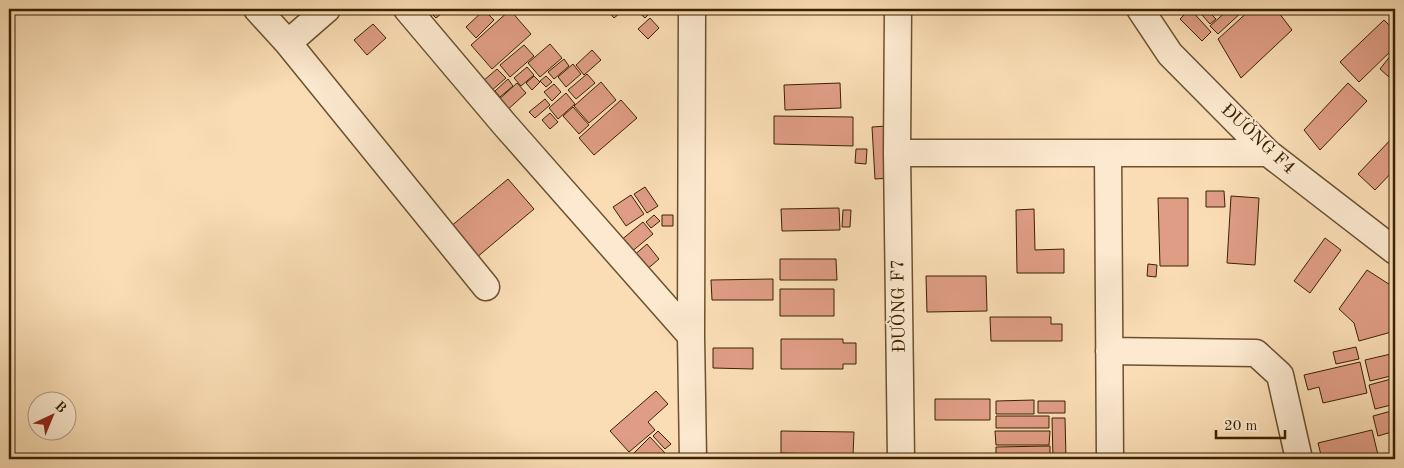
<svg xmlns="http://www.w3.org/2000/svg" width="1404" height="468" font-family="'Old Standard TT',serif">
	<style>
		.building { fill: #df9d85; stroke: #3b2202 }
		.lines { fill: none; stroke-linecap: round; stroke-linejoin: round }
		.minor-casing { stroke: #6b512f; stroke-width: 29 }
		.minor { stroke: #fce9cf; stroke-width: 26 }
		.labels { text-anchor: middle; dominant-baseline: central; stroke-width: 4; stroke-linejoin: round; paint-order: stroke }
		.street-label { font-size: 18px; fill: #3b2202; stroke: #fce9cf }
	</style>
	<rect width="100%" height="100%" fill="#faddb5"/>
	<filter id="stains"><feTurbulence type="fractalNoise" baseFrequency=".004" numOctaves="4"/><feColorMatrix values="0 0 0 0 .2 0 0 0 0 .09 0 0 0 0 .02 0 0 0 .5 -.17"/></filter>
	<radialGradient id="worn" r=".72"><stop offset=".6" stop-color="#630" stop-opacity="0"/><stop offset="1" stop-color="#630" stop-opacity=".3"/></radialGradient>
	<path class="building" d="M427 9H447L436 18Z
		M606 9H625L614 18Z
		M635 9H654L645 18Z
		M1190 9 1211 32 1202 41 1180 19Z
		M1212 9H1225L1219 15Z
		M1229 9H1240L1243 11 1218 34 1210 26Z
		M1251 9H1276L1292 30 1241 78 1218 39Z
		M484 10 494 20 476 38 466 27Z
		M510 10 531 34 492 69 471 45Z
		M1207 10 1216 19 1210 24 1202 15Z
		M650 18 659 28 648 39 638 29Z
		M1384 20 1395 31V47L1359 82 1340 62Z
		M373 24 386 38 367 55 354 40Z
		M550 44 562 58 540 77 528 63Z
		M524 45 534 56 510 77 500 65Z
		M592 50 601 60 584 75 576 65Z
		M1391 55 1395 59V69L1389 77 1380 69Z
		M564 59 569 66 554 79 548 72Z
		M573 64 581 74 566 87 558 77Z
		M527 67 534 75 521 86 514 78Z
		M497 69 506 78 491 91 483 81Z
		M587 74 595 83 576 99 568 90Z
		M534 76 540 82 532 90 526 83Z
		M546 76 552 82 546 87 540 81Z
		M508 79 513 86 500 97 495 91Z
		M601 82 616 100 589 123 574 106Z
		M517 83 526 93 504 113 495 103Z
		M840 83 841 108 785 110 784 85Z
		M1348 83 1367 101 1320 150 1304 130Z
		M554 84 561 92 552 101 544 92Z
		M566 93 575 104 558 119 549 108Z
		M545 99 550 105 535 118 529 112Z
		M621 100 637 118 594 155 579 138Z
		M573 107 589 125 579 134 563 116Z
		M550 113 558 122 550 129 542 120Z
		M774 116 853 117V146L774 144Z
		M887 126 890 178 875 179 872 127Z
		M1395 135V169L1375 190 1358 174Z
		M856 149H867L866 164 855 163Z
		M508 179 534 209 476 258 450 227Z
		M645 187 658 206 647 213 634 194Z
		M1206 191H1224L1225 207H1206Z
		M631 195 644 214 626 226 613 207Z
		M1231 196 1259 198 1255 265 1227 263Z
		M1158 198H1188V266H1160Z
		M839 208 840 230 782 231 781 209Z
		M1034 209 1035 250 1064 249V273H1017L1016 210Z
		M843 210H851L850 227H842Z
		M654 215 660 221 651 228 646 222Z
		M662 215H673V226H662Z
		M643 222 653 234 630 253 620 241Z
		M1325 238 1341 250 1310 293 1294 281Z
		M647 244 659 259 644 272 632 257Z
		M780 259H836L837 280H780Z
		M1148 264 1157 265 1156 277 1147 276Z
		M1367 270 1395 288V331L1359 341 1354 323 1339 309Z
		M926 276H986L987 311 927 312Z
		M773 279V300H712L711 280Z
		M780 289H834V316H780Z
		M990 317H1051V324H1062V341H991Z
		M781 339H843V343H856V364H843V369H781Z
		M1356 347 1359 359 1336 364 1333 352Z
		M713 348H753V369L713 368Z
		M1395 353V375L1370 381 1365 360Z
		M1360 362 1367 393 1323 403 1319 387 1308 390 1304 375Z
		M1395 378V404L1375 409 1369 385Z
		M656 391 668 404 648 422 655 430 629 452 610 431Z
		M935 399H990V420H935Z
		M1034 400V414H996V401Z
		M1038 401H1065V413H1038Z
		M1395 410V431L1378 436 1373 416Z
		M996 416H1049V428H996Z
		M1052 418H1065L1066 459H1053Z
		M1372 430 1379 459H1322L1318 443Z
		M658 431 671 444 665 449 653 436Z
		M781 431 854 432 853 455 781 453Z
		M995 431H1050L1049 445H996Z
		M650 437 665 453 658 459H632L630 457Z
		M1050 446V459H996V447Z"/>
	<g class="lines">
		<defs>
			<path id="minor" d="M257 9 288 43
				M327 9 288 43 486 287
				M407 9 505 125 691 336
				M692 9 691 336 693 459
				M898 9 897 153 901 459
				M1140 9 1170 54 1268 153 1395 251
				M897 153H1268
				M1108 153 1110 459
				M1109 351 1256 353 1280 375 1299 459"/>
		</defs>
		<use href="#minor" class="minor-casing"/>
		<use href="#minor" class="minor"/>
	</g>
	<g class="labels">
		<g class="street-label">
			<text transform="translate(1258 139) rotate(43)">ĐƯỜNG F4</text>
			<text transform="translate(899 306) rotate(-91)">ĐƯỜNG F7</text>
		</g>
	</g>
	<rect width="1404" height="468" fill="none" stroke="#faddb5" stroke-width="30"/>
	<rect x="10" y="10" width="1384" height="448" fill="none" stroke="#3b2202" stroke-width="2.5"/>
	<rect x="15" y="15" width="1374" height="438" fill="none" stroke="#3b2202"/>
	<g transform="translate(52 416) rotate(44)"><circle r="24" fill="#fce9cf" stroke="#af997d"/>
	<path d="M0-4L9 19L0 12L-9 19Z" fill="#8f2418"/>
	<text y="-8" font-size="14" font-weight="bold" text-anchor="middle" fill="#3b2202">B</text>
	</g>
	<path d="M1216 430v8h69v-8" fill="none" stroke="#3b2202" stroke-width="2.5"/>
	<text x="1224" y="430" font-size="15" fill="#3b2202" stroke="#fce9cf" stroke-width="4" paint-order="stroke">20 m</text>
	<rect width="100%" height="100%" filter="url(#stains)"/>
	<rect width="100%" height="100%" fill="url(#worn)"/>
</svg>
